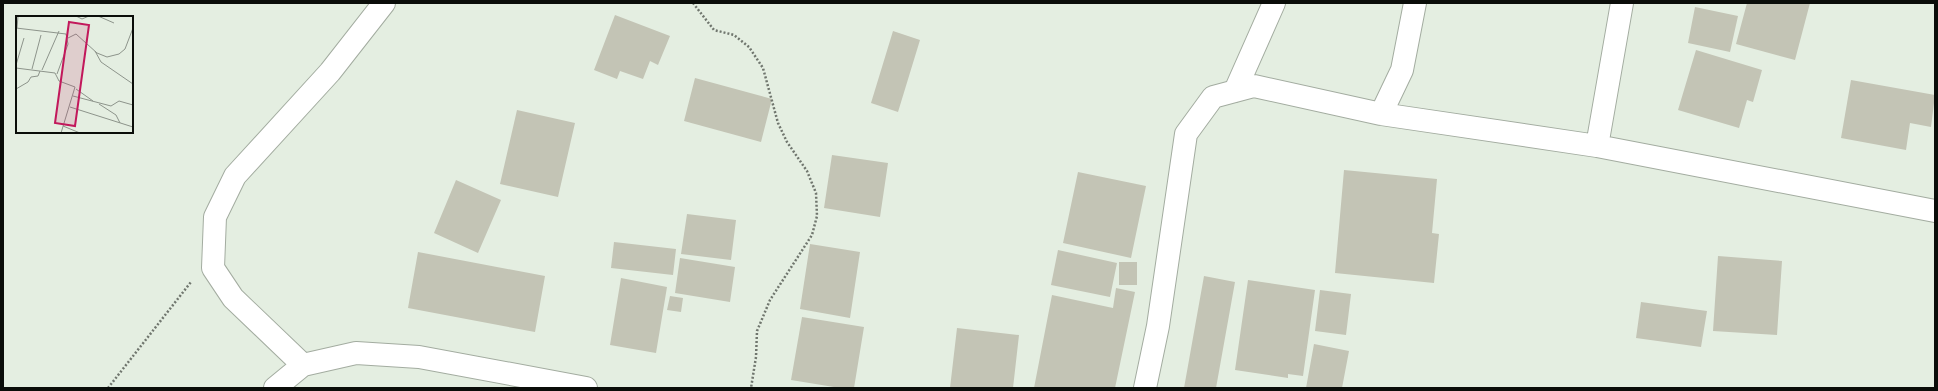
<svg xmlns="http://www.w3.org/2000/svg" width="1938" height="391" font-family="'Sofia Sans Condensed',sans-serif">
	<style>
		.building { fill: #c3c4b5 }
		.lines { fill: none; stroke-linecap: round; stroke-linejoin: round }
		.minor-casing { stroke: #a3aca0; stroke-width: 24 }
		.path { stroke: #70766e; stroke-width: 2.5; stroke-dasharray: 2 2; stroke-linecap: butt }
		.minor { stroke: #fff; stroke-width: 22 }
		.inset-road { fill: none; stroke: #8d948b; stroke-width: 1 }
		.view { fill: #c2185b; fill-opacity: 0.15; stroke: #c2185b; stroke-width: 2 }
		.inset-edge { fill: none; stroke: #0a0d09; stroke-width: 2 }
	</style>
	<rect width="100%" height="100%" fill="#e4eee1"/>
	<path class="building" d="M1747 3H1810L1795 60 1736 44Z
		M1695 7 1738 16 1730 52 1688 43Z
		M615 15 670 36 658 65 650 61 643 79 620 71 617 79 594 70Z
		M893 31 920 40 898 112 871 103Z
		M1696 50 1762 70 1753 102 1747 100 1739 128 1678 110Z
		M695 78 772 99 761 142 684 121Z
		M1851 80 1935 95 1931 127 1910 123 1906 150 1841 138Z
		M517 110 575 123 558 197 500 184Z
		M832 155 888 163 880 217 824 208Z
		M1344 170 1437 179 1432 233 1439 234 1434 283 1335 273Z
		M1078 172 1146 186 1131 258 1063 243Z
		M456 180 501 200 478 253 434 233Z
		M687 214 736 220 731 260 681 254Z
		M614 242 676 249 673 275 611 268Z
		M810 244 860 252 850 318 800 309Z
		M1058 250 1117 263 1110 297 1051 285Z
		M418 252 545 276 535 332 408 308Z
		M1718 256 1782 261 1777 335 1713 331Z
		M680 258 735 267 730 302 675 293Z
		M1119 262H1137V285H1119Z
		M1204 276 1235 282 1216 388H1184Z
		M621 278 667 287 656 353 610 345Z
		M1248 280 1315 290 1303 376 1288 374V378L1235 370Z
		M1116 288 1135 292 1115 388H1034L1052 295 1113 308Z
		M1320 290 1351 294 1346 335 1315 331Z
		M670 296 683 298 681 312 667 310Z
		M1641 302 1707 311 1701 347 1636 338Z
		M802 317 864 327 854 388H840L791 380Z
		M957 328 1019 335 1013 388H950Z
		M1314 344 1349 351 1342 388H1306Z"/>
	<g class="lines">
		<defs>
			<path id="minor" d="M1235 91 1274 3
				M1381 114 1402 70 1415 3
				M1597 146 1622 3
				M303 365 233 298 213 268 215 217 235 176 330 72 384 3
				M275 388 303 365 356 353 419 357 586 388
				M1145 388 1158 326 1186 134 1213 97 1254 86 1381 114 1597 146 1935 211"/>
		</defs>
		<use href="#minor" class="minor-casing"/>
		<path class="path" d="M693 3 714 30 734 35 749 47 763 68 778 123 787 142 807 171 816 193 817 216 812 235 770 300 757 331 756 357 751 388
			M108 388 191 282"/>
		<use href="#minor" class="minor"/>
	</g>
	<g transform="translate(16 16)">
		<rect width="117" height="117" fill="#e4eee1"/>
		<path class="inset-road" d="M60 0 66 3 73 0M82 0 98 7M0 12 50 18 52 28 41 58M1 12 2 0M52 22 60 18 81 37 91 41 103 38 109 33 117 12M79 35 85 46 117 68M0 49 8 22M0 52 39 57 43 65 59 71 45 117M16 53 25 19M26 54 43 15M0 73 12 66 15 61 22 60 24 55M60 73 77 85M57 80 95 90 103 85 117 89M83 88 100 99 104 107M54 91 117 111M47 110 64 117"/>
		<path class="view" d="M53 6 73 9 59 110 39 107Z"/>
		<rect width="117" height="117" class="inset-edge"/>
	</g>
	<rect width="1938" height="391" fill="none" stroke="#0a0d09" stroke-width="8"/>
</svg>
